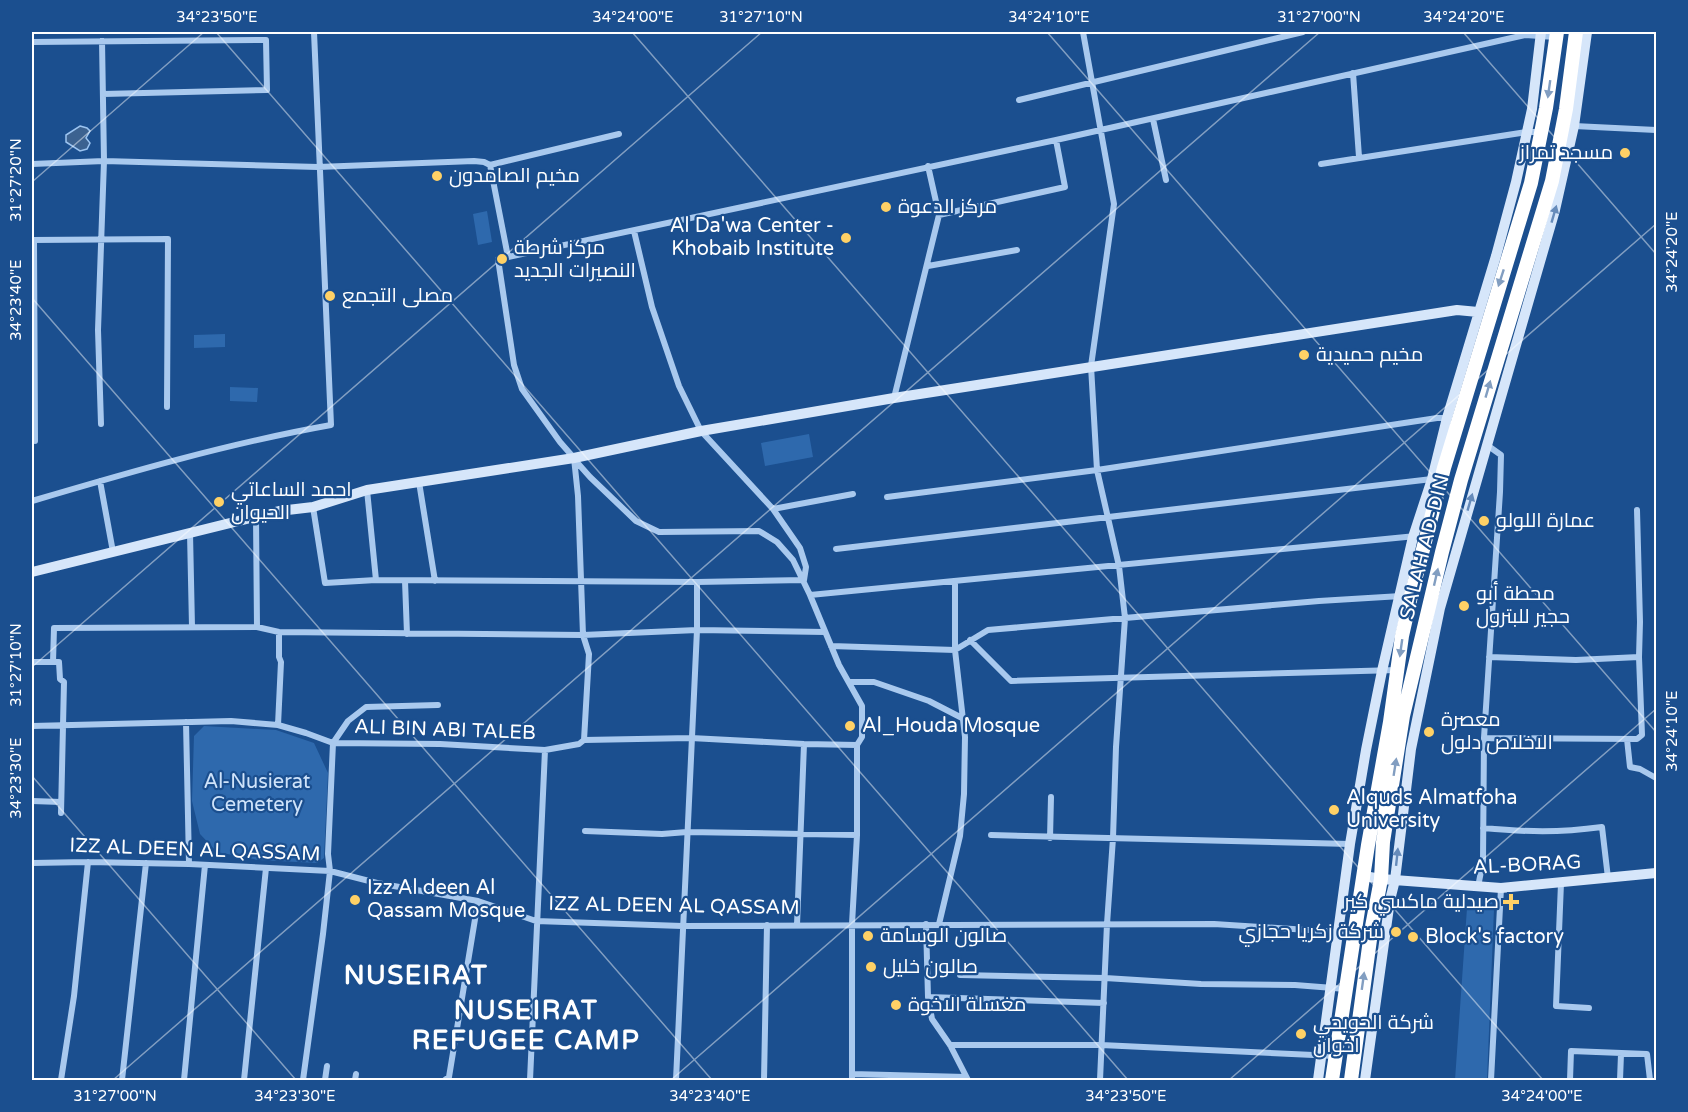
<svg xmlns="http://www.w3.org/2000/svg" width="1688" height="1112" font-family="'Varela Round',Cairo,sans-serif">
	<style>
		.green { fill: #2e69ad }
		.water { fill: #3c6290; stroke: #9cc4f0; stroke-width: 1.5 }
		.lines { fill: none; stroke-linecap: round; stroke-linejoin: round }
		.street { stroke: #a9c9ee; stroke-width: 6 }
		.secondary { stroke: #d6e6fa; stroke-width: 10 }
		.highway { stroke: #fff; stroke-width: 14 }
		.oneway { fill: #829ec1 }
		.oneway2 { fill: #668bba }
		.ticks { fill: none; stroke: #fff; stroke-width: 1.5; stroke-opacity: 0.45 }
		.poi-dot { fill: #ffd166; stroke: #1b4f8f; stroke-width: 2 }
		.labels { text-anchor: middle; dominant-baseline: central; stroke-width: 4.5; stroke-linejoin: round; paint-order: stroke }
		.poi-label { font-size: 20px; fill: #fff; stroke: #1b4f8f; text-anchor: start }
		.street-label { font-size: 20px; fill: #fff; stroke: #1b4f8f }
		.park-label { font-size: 20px; fill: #cfe3fa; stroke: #1b4f8f }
		.district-label { font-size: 26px; font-weight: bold; letter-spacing: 1.5px; fill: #fff; stroke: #1b4f8f }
		.neatline { fill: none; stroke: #fff; stroke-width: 2 }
		.ticks-label { font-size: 15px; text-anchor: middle; fill: #fff }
	</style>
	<rect width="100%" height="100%" fill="#1b4f8f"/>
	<path class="green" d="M487 211 492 242 478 245 473 214Z
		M225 334V347L194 348V335Z
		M230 387 258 388 257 402 230 401Z
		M809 434 813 457 765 466 761 443Z
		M204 726 276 730 314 743 328 773 324 858 317 863 258 860 217 852 200 834 192 801 194 736Z
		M1474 900H1487L1492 902 1494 909 1487 1080H1455L1467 908Z"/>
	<path class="water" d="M80 126 87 128 90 131 86 138 90 143 87 149 80 151 66 142V135Z"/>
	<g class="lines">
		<path class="street" d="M1083 32 1114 204 1091 366 1097 470 1119 566 1125 618 1116 747 1113 838 1107 924 1100 1080
			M32 42 266 40 267 90 103 94
			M1353 73 1359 157
			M1019 100 1303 32
			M1153 119 1166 180
			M1574 126 1656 130
			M32 164 104 161 318 167 474 161 484 162 490 165 508 257 498 259 514 365 522 389 560 442 574 458 578 496 583 635 589 654 584 740
			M1321 164 1527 132H1541
			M490 165 619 134
			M939 215 1065 187 1056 140
			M634 231 652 307 679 386 701 431 773 509 800 548 806 567 804 580
			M32 240 168 239 167 407
			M34 241 35 441
			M508 257 1056 140 1525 35 1556 37
			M928 266 1017 250
			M894 398 939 215 928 166
			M101 424 98 330 104 161 102 41
			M574 459 590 477 636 521 659 532 759 531 777 542 793 560 810 595 839 665 862 706V737L857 745V835L852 924V1080
			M100 481 113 552
			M419 482 435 581
			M367 490 376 580
			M887 497 1097 470 1437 418H1447
			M32 501C130 472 230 443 331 425L314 32
			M313 507 325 583 376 580 697 582 804 580
			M773 509 853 494
			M256 517 257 627
			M190 533 192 627
			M836 549 1432 479
			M405 581 407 634
			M810 595 1416 536
			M970 640 1011 681 1397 670
			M831 646 955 650 988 630 1319 601 1401 596
			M1489 657 1576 660 1639 657
			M32 662H59L60 679 64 682 61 813
			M53 662 54 628 257 627 279 632 583 635 697 630 825 632
			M849 682H874L929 701 962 718
			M186 722 189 864
			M278 725 281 662 279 657V632
			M32 726 231 721 278 725 306 733 333 743 440 744 545 750 579 744 584 740 691 738 804 744 857 745
			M1484 738 1637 739 1642 735 1639 657 1640 622 1637 510
			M1627 739 1630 767 1640 769 1656 778
			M32 801 61 802
			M1483 828C1527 832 1558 833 1602 827L1608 878
			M585 831 662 834 687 832 857 835
			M991 835 1350 844
			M1050 838 1051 797
			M32 863 88 862 189 864 330 871 377 883 478 901 536 921 682 926 1214 924 1354 933
			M1561 883 1556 1006 1589 1008
			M1478 887 1483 861 1484 738 1500 492 1501 455 1487 445
			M926 924 928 997 932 1019 950 1045 968 1080
			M939 924 960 836 964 794 965 737 955 650V582
			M797 925 804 744
			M960 975 1105 978 1201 984 1295 985 1346 989
			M928 997 1104 1003
			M950 1045H1101L1335 1056
			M852 1074 965 1077
			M61 1080 74 996 88 862
			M122 1080 146 863
			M184 1080 205 865
			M244 1080 266 868
			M303 1080 323 934 330 871 328 854 333 743 348 721 366 707 438 705
			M325 1080 327 1066
			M355 1080 356 1074
			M445 1080 449 1077 478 901
			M530 1080 545 750
			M676 1080 697 630V582
			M764 1080 767 925
			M1491 1080 1501 888
			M1570 1080 1571 1051 1647 1054 1650 1080
			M1620 1080 1621 1054"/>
		<path class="secondary" d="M32 572 279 511 313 507 367 490 574 458 701 431 894 398 1457 310 1478 312
			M1364 876 1381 879 1501 888 1656 873
			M1318 1080 1350 844 1366 750 1382 671 1413 537 1432 479 1447 418 1496 256 1516 182 1532 109 1541 32
			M1365 1080 1390 900 1395 880 1411 749 1440 608 1555 210 1574 126 1587 32"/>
		<path class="highway" d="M1332 1080 1368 845 1390 722 1402 636 1411 596 1444 468 1531 183 1546 108 1557 32
			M1351 1080 1371 932 1381 879 1383 842 1403 716 1442 552 1461 480 1552 181 1566 109 1576 32"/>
	</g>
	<defs><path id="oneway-solid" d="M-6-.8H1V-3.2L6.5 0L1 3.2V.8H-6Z" transform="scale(1.5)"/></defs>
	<g class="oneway">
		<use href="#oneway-solid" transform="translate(1549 89) rotate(98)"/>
		<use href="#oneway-solid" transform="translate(1501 278) rotate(108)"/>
		<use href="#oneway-solid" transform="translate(1488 389) rotate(-74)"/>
		<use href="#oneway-solid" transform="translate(1436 577) rotate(-77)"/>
		<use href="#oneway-solid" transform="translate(1401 648) rotate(98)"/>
		<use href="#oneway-solid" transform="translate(1395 767) rotate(-81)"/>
		<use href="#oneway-solid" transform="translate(1363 981) rotate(-82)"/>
	</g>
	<g class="oneway2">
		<use href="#oneway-solid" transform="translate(1554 214) rotate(-74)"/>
		<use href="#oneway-solid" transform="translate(1470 502) rotate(-74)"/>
		<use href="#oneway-solid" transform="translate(1397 857) rotate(-84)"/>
	</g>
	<path class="ticks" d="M216 32 1128 1080M632 32 1543 1080M1047 32 1656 732M1463 32 1656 254M32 182 204 32M32 298 712 1080M32 667 762 32M32 776 296 1080M113 1080 1320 32M671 1080 1656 224M1229 1080 1656 709"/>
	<g class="poi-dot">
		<circle cx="1625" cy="153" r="6"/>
		<circle cx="437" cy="176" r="6"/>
		<circle cx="886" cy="207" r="6"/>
		<circle cx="846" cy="238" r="6"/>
		<circle cx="502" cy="259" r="6"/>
		<circle cx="330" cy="296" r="6"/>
		<circle cx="1304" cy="355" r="6"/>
		<circle cx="219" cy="502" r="6"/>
		<circle cx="1484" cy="521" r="6"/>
		<circle cx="1464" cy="606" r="6"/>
		<circle cx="850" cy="726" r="6"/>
		<circle cx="1429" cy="732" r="6"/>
		<circle cx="1334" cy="810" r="6"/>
		<circle cx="355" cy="900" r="6"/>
		<path d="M1508 893h6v6h6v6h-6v6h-6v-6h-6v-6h6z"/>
		<circle cx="1396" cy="932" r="6"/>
		<circle cx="868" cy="936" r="6"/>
		<circle cx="1413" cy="937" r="6"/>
		<circle cx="871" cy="967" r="6"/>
		<circle cx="896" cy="1005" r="6"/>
		<circle cx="1301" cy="1034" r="6"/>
	</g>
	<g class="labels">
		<g class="poi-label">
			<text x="1613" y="153" text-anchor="end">مسجد تمراز</text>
			<text x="449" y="176">مخيم الصامدون</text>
			<text x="898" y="207">مركز الدعوة</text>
			<text x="834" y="226" text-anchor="end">Al Da'wa Center -<tspan x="834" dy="23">Khobaib Institute</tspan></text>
			<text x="514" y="248">مركز شرطة<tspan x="514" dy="23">النصيرات الجديد</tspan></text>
			<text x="342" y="296">مصلى التجمع</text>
			<text x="1316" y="355">مخيم حميدية</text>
			<text x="231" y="490">احمد الساعاتي<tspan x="231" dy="23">الحيوان</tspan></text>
			<text x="1496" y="521">عمارة اللولو</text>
			<text x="1476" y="594">محطة أبو<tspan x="1476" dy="23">حجير للبترول</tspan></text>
			<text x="1441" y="720">معصرة<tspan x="1441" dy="23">الاخلاص دلول</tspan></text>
			<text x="862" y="726">Al_Houda Mosque</text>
			<text x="1346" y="798">Alquds Almatfoha<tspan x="1346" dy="23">University</tspan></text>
			<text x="367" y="888">Izz Al deen Al<tspan x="367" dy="23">Qassam Mosque</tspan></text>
			<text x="1499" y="902" text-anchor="end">صيدلية ماكسي كير</text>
			<text x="1384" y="932" text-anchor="end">شركة زكريا حجازي</text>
			<text x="880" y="936">صالون الوسامة</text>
			<text x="1425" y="937">Block's factory</text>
			<text x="883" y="967">صالون خليل</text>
			<text x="908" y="1005">مغسلة الاخوة</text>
			<text x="1313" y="1023">شركة الحويحي<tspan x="1313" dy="23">اخوان</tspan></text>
		</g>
		<g class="street-label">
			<text transform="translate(1425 547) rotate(-76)">SALAH AD-DIN</text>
			<text transform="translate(445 730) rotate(2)">ALI BIN ABI TALEB</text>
			<text transform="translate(195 850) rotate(2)">IZZ AL DEEN AL QASSAM</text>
			<text transform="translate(1527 865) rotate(-3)">AL-BORAG</text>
			<text transform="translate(674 906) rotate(1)">IZZ AL DEEN AL QASSAM</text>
		</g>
		<g class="park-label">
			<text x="257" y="782">Al-Nusierat<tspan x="257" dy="23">Cemetery</tspan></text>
		</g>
		<g class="district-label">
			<text x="416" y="975">NUSEIRAT</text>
			<text x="526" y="1010">NUSEIRAT<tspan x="526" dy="30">REFUGEE CAMP</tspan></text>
		</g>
	</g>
	<rect width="1688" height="1112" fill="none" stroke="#1b4f8f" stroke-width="66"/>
	<rect x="33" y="33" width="1622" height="1046" class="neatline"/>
	<g class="ticks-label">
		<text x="217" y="22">34°23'50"E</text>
		<text x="633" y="22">34°24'00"E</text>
		<text x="761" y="22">31°27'10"N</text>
		<text x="1049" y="22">34°24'10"E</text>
		<text x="1319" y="22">31°27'00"N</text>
		<text x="1464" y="22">34°24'20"E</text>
		<text transform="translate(16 180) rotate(-90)" y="5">31°27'20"N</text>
		<text transform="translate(1672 252) rotate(-90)" y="5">34°24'20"E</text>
		<text transform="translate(16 300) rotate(-90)" y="5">34°23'40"E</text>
		<text transform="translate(16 665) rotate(-90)" y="5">31°27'10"N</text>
		<text transform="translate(1672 731) rotate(-90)" y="5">34°24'10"E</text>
		<text transform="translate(16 778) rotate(-90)" y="5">34°23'30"E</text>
		<text x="115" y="1101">31°27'00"N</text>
		<text x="295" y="1101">34°23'30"E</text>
		<text x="710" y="1101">34°23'40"E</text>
		<text x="1126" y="1101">34°23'50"E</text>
		<text x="1542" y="1101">34°24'00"E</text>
	</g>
</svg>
